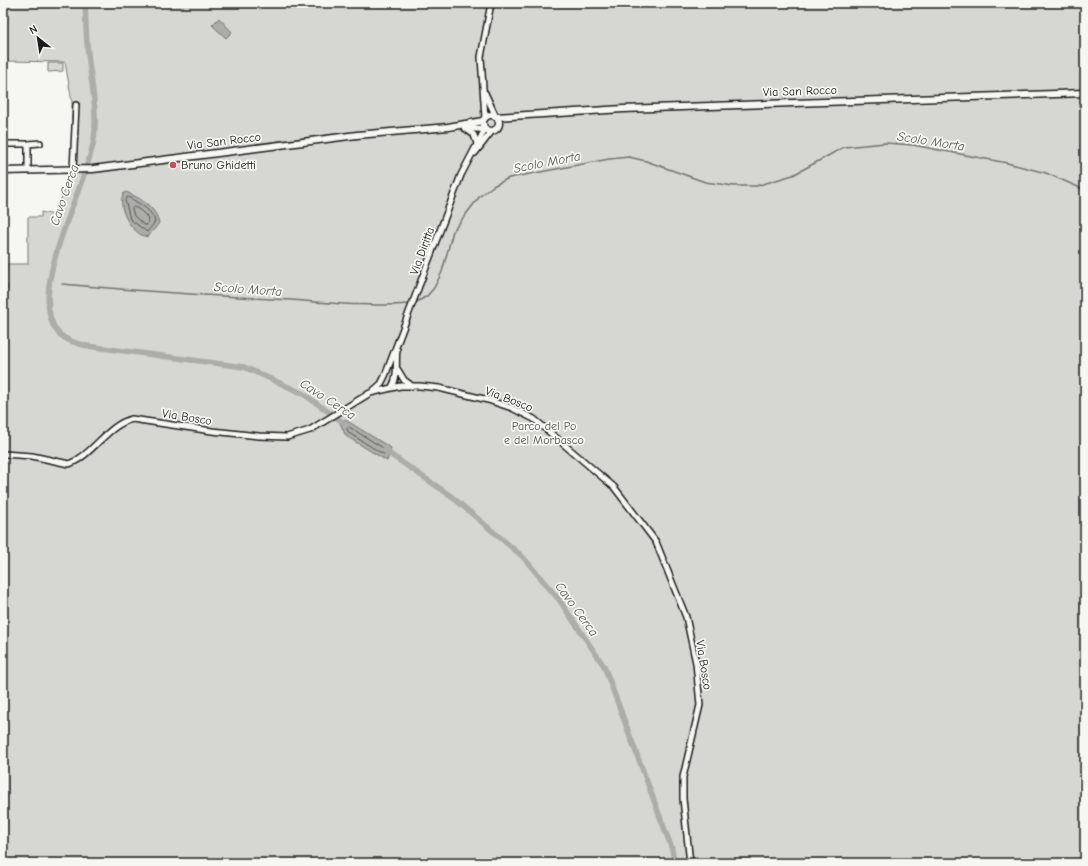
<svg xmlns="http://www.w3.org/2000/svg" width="1088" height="866" font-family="'Comic Neue',sans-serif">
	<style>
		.green { fill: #d6d6d2; stroke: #797977 }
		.water { fill: #acaca9; stroke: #727271 }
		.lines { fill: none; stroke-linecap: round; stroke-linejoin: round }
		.shore { stroke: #565654; stroke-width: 1 }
		.stream { stroke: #727271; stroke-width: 1.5 }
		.canal { stroke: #acaca9; stroke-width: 5.5 }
		.minor-casing { stroke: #1c1c1c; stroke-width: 8 }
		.major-casing { stroke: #1c1c1c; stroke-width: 9 }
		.minor { stroke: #f6f6f2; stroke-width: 5 }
		.major { stroke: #f6f6f2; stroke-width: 6 }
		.poi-dot { fill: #d1495b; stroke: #f6f6f2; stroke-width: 1.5 }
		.labels { text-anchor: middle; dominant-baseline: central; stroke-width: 3.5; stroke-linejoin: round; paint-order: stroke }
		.street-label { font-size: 12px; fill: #1c1c1c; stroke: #f6f6f2 }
		.poi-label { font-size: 12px; fill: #1c1c1c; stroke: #f6f6f2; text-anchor: start }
		.park-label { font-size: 12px; fill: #545453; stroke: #f6f6f2 }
		.water-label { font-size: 13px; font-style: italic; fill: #565654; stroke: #f6f6f2 }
	</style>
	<rect width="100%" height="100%" fill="#f6f6f2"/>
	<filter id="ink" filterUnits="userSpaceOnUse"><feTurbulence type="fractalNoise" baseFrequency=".025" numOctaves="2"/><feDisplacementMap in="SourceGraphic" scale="8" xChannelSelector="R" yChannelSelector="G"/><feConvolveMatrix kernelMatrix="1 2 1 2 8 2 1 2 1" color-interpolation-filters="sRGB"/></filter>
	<g filter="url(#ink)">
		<path class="green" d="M3 3H1085V863H3V314L6 290 8 289 7 285 3 283V264H28V217H41V212L54 215 72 174V102L65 62 3 61Z
			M48 63H63V71L48 72Z"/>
		<path class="water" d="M219 18 232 32 226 38 212 25Z
			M126 192C140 198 156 207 159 223L148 237C132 235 117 209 123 194Z
			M344 419 391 448 387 461 346 436 340 423Z"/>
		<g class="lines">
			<path class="shore" d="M128 197C138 203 153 210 155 222L147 232 130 219 125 200Z
				M134 207 140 210 149 219 147 225H144L134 216 132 209Z
				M349 427 385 449 386 453 383 454 349 433 347 429Z"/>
			<path class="stream" d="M62 284C139 291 215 296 292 300 331 303 370 307 410 304
				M415 303 427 296 434 288 442 272 453 231 480 196 493 186 509 178 609 159 629 157 646 161 705 182 734 186H756L793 175 844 147 885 143 913 145 1007 163 1046 173 1085 190"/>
			<path class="canal" d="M85 3C86 20 86 37 88 54 91 82 98 111 94 139 87 187 27 287 56 330 63 340 76 343 87 346L244 367 302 393 347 425
				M384 450 451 496 523 557 560 601 604 666 672 849 674 863"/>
			<defs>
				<path id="minor" d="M485 93 496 117
					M485 118 481 57 491 3
					M465 128 474 135 477 144
					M3 144H28V170
					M28 144 40 143
					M475 153 492 131
					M73 170 76 105
					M398 370 404 380 412 386
					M392 387C399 375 395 363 397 350
					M373 391 381 384 385 376 461 175 485 129
					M3 454 32 456 69 464C93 455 107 425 132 419L212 431 259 436 287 437 310 430 370 393 400 386H420L439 388 488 400 512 408 534 419 614 487 656 542 686 617 696 663 700 705 683 777V799L690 863"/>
				<path id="major" d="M483 123a8 8 0 1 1 16 0a8 8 0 1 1-16 0Z
					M496 117 623 109 1085 93
					M465 128 485 129
					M3 171 93 169 357 135 448 127 483 121"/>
			</defs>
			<use href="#minor" class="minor-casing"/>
			<use href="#major" class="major-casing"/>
			<use href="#minor" class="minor"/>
			<use href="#major" class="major"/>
		</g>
	</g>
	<circle class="poi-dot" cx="173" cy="165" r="4"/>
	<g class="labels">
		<g class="street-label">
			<text transform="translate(800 91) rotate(-2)">Via San Rocco</text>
			<text transform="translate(224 141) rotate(-7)">Via San Rocco</text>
			<text transform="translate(422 251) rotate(-70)">Via Diritta</text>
			<text transform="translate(509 399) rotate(21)">Via Bosco</text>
			<text transform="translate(187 417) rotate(9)">Via Bosco</text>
			<text transform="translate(704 665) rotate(81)">Via Bosco</text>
		</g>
		<g class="poi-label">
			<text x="181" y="165">Bruno Ghidetti</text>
		</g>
		<g class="park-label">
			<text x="544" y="426">Parco del Po<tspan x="544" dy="14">e del Morbasco</tspan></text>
		</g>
		<g class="water-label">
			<text transform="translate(931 141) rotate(9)">Scolo Morta</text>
			<text transform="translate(547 162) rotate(-11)">Scolo Morta</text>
			<text transform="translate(64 195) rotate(-71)">Cavo Cerca</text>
			<text transform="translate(248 289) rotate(4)">Scolo Morta</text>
			<text transform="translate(328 399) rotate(33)">Cavo Cerca</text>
			<text transform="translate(577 609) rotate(54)">Cavo Cerca</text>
		</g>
	</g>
	<rect width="1088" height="866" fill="none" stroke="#f6f6f2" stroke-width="16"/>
	<rect x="8" y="8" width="1072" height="850" fill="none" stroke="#1c1c1c" stroke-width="1.5" filter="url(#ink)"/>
	<g transform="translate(38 38) rotate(330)" stroke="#f6f6f2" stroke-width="3" paint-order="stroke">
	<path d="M0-3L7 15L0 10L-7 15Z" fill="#1c1c1c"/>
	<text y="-6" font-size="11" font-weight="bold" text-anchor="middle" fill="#1c1c1c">N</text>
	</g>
</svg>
